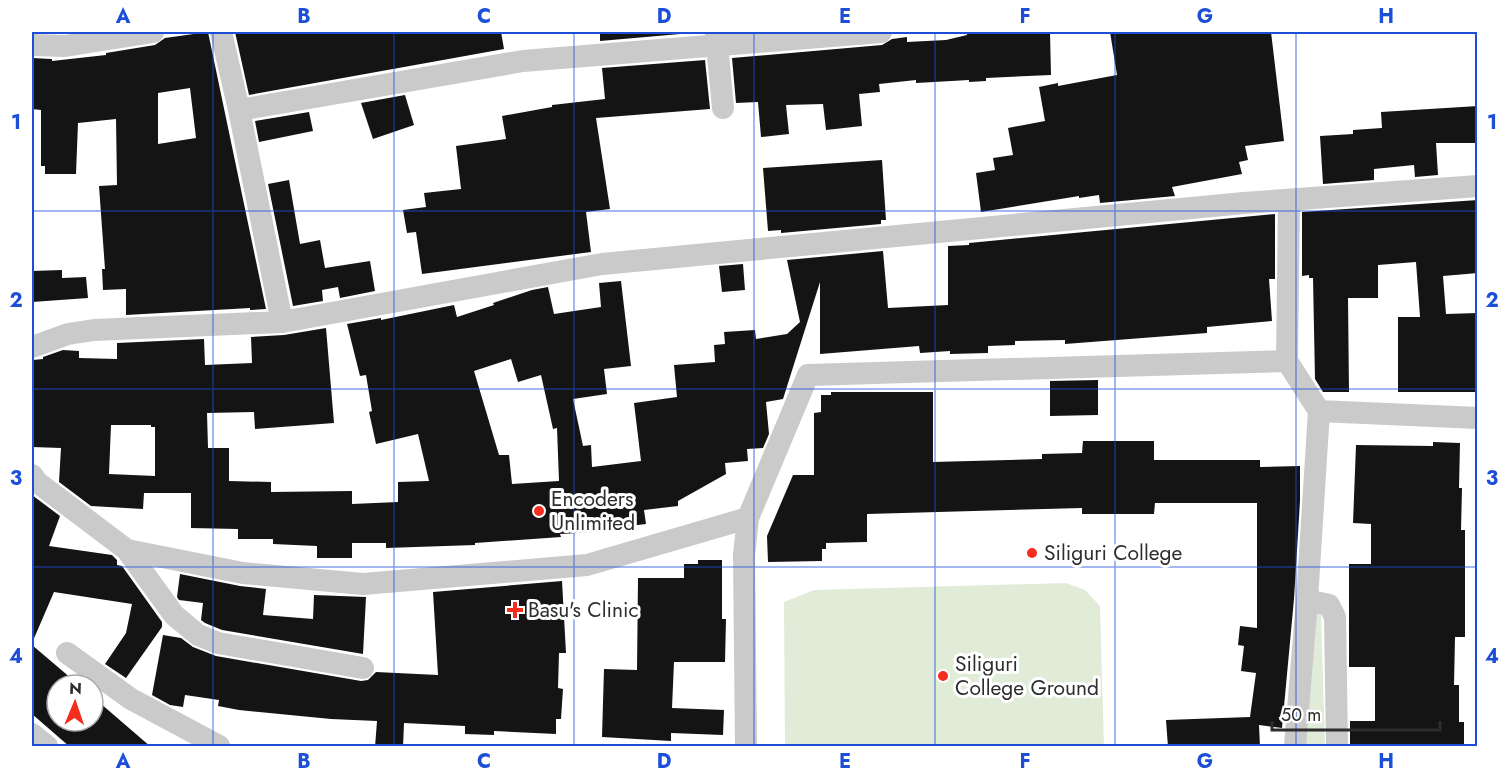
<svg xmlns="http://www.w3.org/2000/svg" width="1509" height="778" font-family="Jost,sans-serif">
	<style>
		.green { fill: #e0ecd8 }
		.building { fill: #141414; fill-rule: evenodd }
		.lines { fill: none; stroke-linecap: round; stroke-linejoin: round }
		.minor { stroke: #cacaca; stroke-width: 22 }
		.grid { fill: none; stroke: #1d4ed8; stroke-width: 1.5; stroke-opacity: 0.55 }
		.poi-dot { fill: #f42d1e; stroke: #fff; stroke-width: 2 }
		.labels { text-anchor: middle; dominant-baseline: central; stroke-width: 6; stroke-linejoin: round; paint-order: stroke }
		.poi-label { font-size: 21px; fill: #2d2d2d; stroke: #fff; text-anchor: start }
		.neatline { fill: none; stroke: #1d4ed8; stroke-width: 2 }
		.grid-label { font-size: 20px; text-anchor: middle; font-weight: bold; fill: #1d4ed8 }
	</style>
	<rect width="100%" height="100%" fill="#fff"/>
	<path class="green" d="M1066 583 1085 590 1100 606 1104 746H785L784 602 814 590Z
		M1314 610H1321L1325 746H1304Z"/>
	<path class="building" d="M208 32 266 309 250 310V308L126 315V289L103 290 102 269H105L99 186 117 185 116 119 78 123 76 174H45V166H41V110L32 109V58L52 59V61L106 55V53L155 45 165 38ZM190 88 196 138 158 144V93Z
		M235 32H501L504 49 249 95Z
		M600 32H703L600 41Z
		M967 32H1050L1051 75 986 78V81L969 82V80L916 83V80L879 84 880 92 859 94 862 126 826 130 823 104 786 105 789 134 761 137 758 102 736 103 732 58 882 45 892 39 907 37V42L946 40 967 35Z
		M1110 32H1271L1284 141 1245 146 1248 160 1239 162 1242 174 1172 187 1175 196 1100 203 1099 195 1079 198V196L981 212 976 173 995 170 993 158 1013 155 1008 128 1045 121 1039 87 1058 83V86L1117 75Z
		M705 60 710 109 596 118 610 209 586 212 591 252 422 274 416 232 407 233 403 210 426 207 424 193 461 189 456 146 506 139 502 116 552 107V105L605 99 602 68Z
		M405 95 414 125 373 139 361 103Z
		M1478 106V143H1436L1438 175 1415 177 1414 165 1374 169V180L1323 184 1320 136 1353 134V130L1382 128 1381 112Z
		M309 112 313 131 259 142 255 121Z
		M882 160 886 220H881V224L781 233V230L768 231 763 168Z
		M289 180 300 244 320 240 325 268 370 261 375 291 340 298 338 287 322 290 323 301 293 306 268 184Z
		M1478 200V273L1443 276 1446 314 1478 313V392H1398V317H1420L1416 262 1378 265V298H1348L1349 392H1323L1315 379 1313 278H1309V275L1302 276V212Z
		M1275 214V279H1269L1272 321 1207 327V333L1065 344V340L1015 341V345L988 346V353L950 354V351L920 353 919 346 820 354V282L783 399 766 402 769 434 763 448 747 449 748 461 725 463 726 474 678 501V506L644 510 646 524 596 530V532L560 534 561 537 475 543V545L386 548V543H352V558H317V546L273 544V539H238V529L191 528V493H144L143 509 91 506 59 482 61 448 32 447 33 360 43 359V357L63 350 79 351V358L117 359V343L204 339 205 365 252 363 251 337 284 335 326 328 334 423 255 429 254 412 207 413 208 448H229V481L271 482V492L352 491V504L398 502V482L429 481 418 434 376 444 369 412 372 411 366 375 360 376 347 324 381 318V320L454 305 457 317 494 305 493 303 532 290 548 287 554 314 601 307 599 283 621 281 631 366 604 369 607 394 573 399 583 446 591 445 592 467 641 461 634 403 677 397 674 365 715 362 714 345 725 344 724 332 755 330 756 339 787 334 800 322 787 260 883 251 888 308 948 305V246L969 245V243ZM511 359 518 382 541 375 553 429 557 428 559 481 512 484 509 455H499L474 371ZM111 425H151V427H155V476L109 474Z
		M743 264 745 290 722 292 719 266Z
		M62 270V278L86 277 88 298 32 302V271Z
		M1098 380V415L1050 416V381Z
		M831 392H933V462L1042 459V454L1082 453 1083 441H1154V460H1260V467L1300 466V501L1294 599 1282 728 1259 725 1260 747H1168L1166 720 1250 717 1256 673 1241 671 1244 646 1238 645 1240 626 1257 628V503H1155L1154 514H1082V508L867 514V542L826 543V549H822V561L768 562 767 536 793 475H814V413L821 412V395H831Z
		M1433 442 1460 443 1459 488H1462L1461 530H1465V637H1455L1454 685H1459V722H1464V747H1350V721H1375V667H1349V564H1371V524L1353 523 1356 445 1433 446Z
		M32 495 60 516 49 546 112 555 117 560V565L122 566 162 622V627L126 678 105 664 126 633 132 604 54 592 32 643Z
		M698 560H722V619H726L725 662H674L672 708 724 710 723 735 671 733V741L602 737 604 669 637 670 638 578H684V564H698Z
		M180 574 240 586 266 589 263 615 313 619 314 595 366 597 363 654 222 630 205 623 201 620 203 603 179 600 177 597Z
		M562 581 566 653H559L558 688 563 689 561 719H556V734L494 731V735L465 734V726L404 723 403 747H375L377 721 331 719 239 710 218 706 219 700 185 695 183 707 170 705 152 695 163 635 181 638 193 647 216 656 361 681 368 680 376 672 438 675 433 592Z
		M32 645 79 685H57V721H93V697L151 747H70L32 714Z"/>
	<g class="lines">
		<path class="minor" d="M221 32 239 110 282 322
			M716 33 723 108
			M32 45 65 46 153 32
			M239 110 523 61 881 32
			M1289 200 1287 361 1319 411 1307 600 1295 746
			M32 347 68 334 94 330 282 322 602 264 1244 203 1478 186
			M1319 411 1478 418
			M32 475 37 482 127 550 243 573 363 584 587 565 748 518
			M127 550 174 615 198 635 218 643 363 668
			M1307 600 1329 605 1335 617 1337 746
			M67 653 131 699 219 746
			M32 734 47 746
			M746 746 744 555 748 518 808 375 1287 361"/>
	</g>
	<path class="grid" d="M213 32V746M394 32V746M574 32V746M754 32V746M935 32V746M1115 32V746M1296 32V746M32 211H1478M32 389H1478M32 567H1478"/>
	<g class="poi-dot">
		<circle cx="539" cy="511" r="6"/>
		<circle cx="1032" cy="553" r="6"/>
		<path d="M512 601h6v6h6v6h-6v6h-6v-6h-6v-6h6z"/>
		<circle cx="943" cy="676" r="6"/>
	</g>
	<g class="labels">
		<g class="poi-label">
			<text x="551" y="499">Encoders<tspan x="551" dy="24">Unlimited</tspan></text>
			<text x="1044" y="553">Siliguri College</text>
			<text x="528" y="610">Basu's Clinic</text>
			<text x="955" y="664">Siliguri<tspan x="955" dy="24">College Ground</tspan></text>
		</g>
	</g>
	<rect width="1509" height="778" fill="none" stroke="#ffffff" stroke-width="66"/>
	<g transform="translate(75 703) rotate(2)"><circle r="28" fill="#ffffff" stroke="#ababab" stroke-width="1.5"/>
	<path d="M0-4.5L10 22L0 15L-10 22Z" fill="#f42d1e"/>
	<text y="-9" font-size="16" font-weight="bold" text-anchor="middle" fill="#2d2d2d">N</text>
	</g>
	<path d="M1272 721v9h168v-9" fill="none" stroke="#2d2d2d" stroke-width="3"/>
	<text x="1281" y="721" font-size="18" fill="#2d2d2d" stroke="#ffffff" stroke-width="4.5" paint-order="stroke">50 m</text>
	<rect x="33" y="33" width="1443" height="712" class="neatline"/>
	<g class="grid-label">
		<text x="123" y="23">A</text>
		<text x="304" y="23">B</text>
		<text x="484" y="23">C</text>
		<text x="664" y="23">D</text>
		<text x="845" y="23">E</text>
		<text x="1025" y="23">F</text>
		<text x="1205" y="23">G</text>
		<text x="1386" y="23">H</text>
		<text x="16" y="129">1</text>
		<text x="1492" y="129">1</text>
		<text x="16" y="307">2</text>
		<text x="1492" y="307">2</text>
		<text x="16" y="485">3</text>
		<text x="1492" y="485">3</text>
		<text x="16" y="663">4</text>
		<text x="1492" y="663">4</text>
		<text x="123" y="768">A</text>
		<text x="304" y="768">B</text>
		<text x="484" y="768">C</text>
		<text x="664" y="768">D</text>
		<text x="845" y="768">E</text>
		<text x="1025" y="768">F</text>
		<text x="1205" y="768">G</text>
		<text x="1386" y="768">H</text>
	</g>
</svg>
